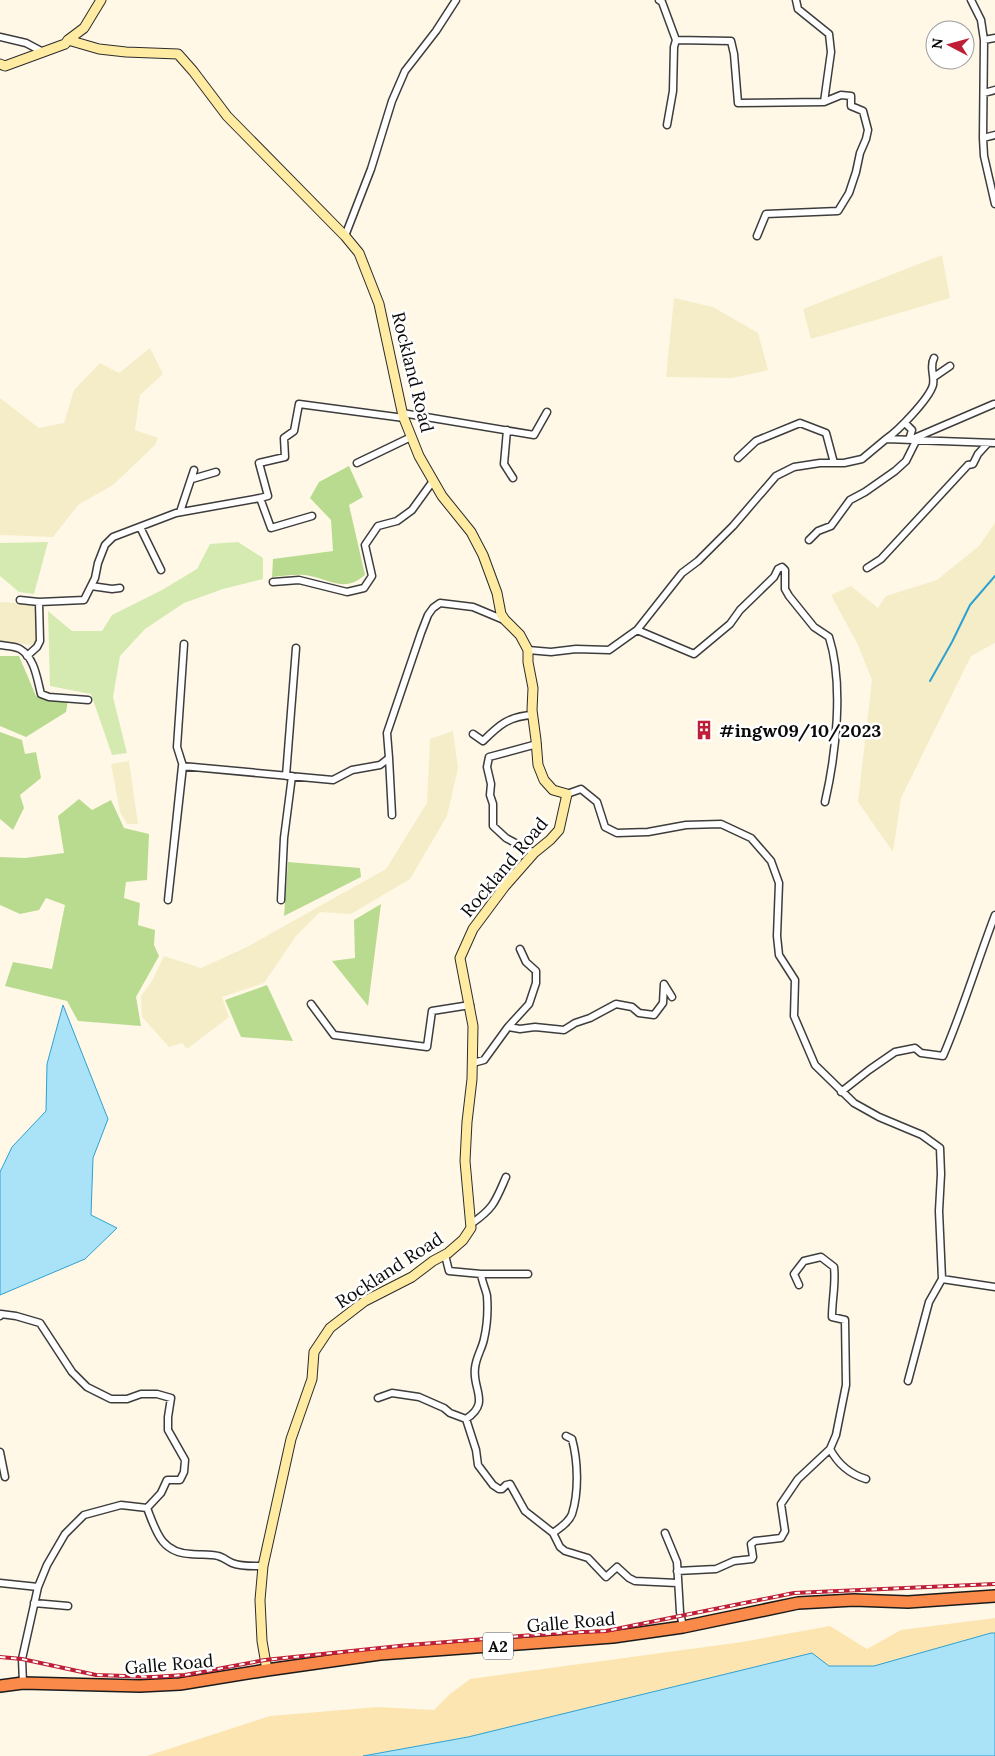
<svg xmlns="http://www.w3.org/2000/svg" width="995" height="1756" font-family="Lora,serif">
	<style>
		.farmland { fill: #f5edc7 }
		.green { fill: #d4eab1 }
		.forest { fill: #b9db8f }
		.sand { fill: #fde5b2 }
		.water { fill: #aae3f8; stroke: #2fa0d2 }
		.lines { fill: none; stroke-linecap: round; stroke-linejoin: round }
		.stream { stroke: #2fa0d2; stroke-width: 2 }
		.street-casing { stroke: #3d3d3d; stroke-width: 9 }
		.secondary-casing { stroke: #2c2c2c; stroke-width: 11 }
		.highway-casing { stroke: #1b1b1b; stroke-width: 14 }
		.street { stroke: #fff; stroke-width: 6 }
		.secondary { stroke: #ffeca2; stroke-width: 9 }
		.highway { stroke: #fa8a4a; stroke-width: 11 }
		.rail-casing { stroke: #be1f36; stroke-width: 4 }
		.rail { stroke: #fff; stroke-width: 2; stroke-dasharray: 5.5; stroke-linecap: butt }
		.labels { text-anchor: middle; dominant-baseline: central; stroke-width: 5; stroke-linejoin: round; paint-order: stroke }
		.shield { fill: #fff; stroke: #545454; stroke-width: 1 }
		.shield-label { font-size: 16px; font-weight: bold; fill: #0a0a0a }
		.street-label { font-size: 18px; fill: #0a0a0a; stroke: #fff }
		.poi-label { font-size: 18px; font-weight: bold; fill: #0a0a0a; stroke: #fff; text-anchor: start }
	</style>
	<rect width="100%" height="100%" fill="#fff8e7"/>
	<path class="farmland" d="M942 255 950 298 811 339 803 309Z
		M674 298 713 307 758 333 768 370 732 378 666 377Z
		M150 348 163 374 140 395 135 430 158 438 155 445 113 485 78 505 53 537 0 535V398L39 428 64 423 74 390 100 363 119 373Z
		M995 523V643L971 656 901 798 893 852 858 802 872 680 858 645 831 595 851 586 878 608 886 596 937 580 979 546Z
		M0 602 36 604V645L0 642Z
		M453 731 458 768 447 816 410 879 351 914 320 912 296 936 264 983 222 997 229 1017 187 1049 182 1043 169 1047 142 1017 141 996 152 981 164 956 201 968 247 947 386 869 427 803 430 739Z
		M129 761 138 824H127L120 812 111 764Z"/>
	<path class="green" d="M48 542 34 594 19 592 0 576V543Z
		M238 542 263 558V579L223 589 184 603 145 629 120 656 113 697 127 753 112 755 91 694 50 686 48 611 72 631H102L112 615 162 590 197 569 210 544Z"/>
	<path class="forest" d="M349 466 363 497 349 505 365 575C343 594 329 578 305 575 295 574 283 576 272 577L273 559 333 551 331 520 310 498 319 482Z
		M0 656H19L36 696 68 701 66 712 26 737 0 726Z
		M0 732 22 740 25 754 36 752 41 778 20 795 24 808 13 830 0 819Z
		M79 799 92 810 111 800 124 828 149 834 147 880 126 882 124 898 140 903 138 925 155 930 154 945 159 956 136 997 141 1026 78 1021 67 1001 5 986 13 962 52 969 65 905 46 898 39 910 20 914 0 905V857L25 858 64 853 58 816Z
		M288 862 360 868 361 877 284 916Z
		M381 904 368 1006 332 961 355 958 354 920Z
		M267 985 293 1041 241 1037 225 1000Z"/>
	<path class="sand" d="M995 1618V1633L874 1666H829L468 1737 363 1756H147L270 1716 378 1707 434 1710 450 1694 470 1679 742 1642 830 1626 867 1649 901 1630Z"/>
	<path class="water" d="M63 1005 108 1119 93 1158 91 1215 117 1228 85 1259 0 1295V1172L12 1147 46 1111 47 1064Z
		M991 1633H995V1756H363L468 1737 812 1653 829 1666H874Z"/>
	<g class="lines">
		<path class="stream" d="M930 681 952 642 970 605 995 576"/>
		<defs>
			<path id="street" d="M659 0 662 2 676 40 674 47 673 91 667 125
				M971 0 981 20 984 40 983 138 984 156 995 204
				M0 37 26 43 43 52
				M676 40 731 41 734 54 738 103 824 102 831 52 829 34 798 9 796 0
				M984 40 995 38
				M984 93 995 90
				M983 138 995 135
				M345 236 371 169 392 101 405 71 436 31 456 0
				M757 236 766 214 838 211 849 193 856 172 860 153 866 139 868 130 863 111 851 106V96L841 95 824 102
				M934 377 950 366
				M402 413 534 435 547 412
				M905 423 912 430 909 440
				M507 430 504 464 513 478
				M886 439C898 431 929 399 933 385 935 375 929 367 934 358
				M910 440 994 404
				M738 458 756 441 800 423 826 433 834 463
				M357 463 411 437
				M192 479 216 472
				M260 498 268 496 259 463 285 457 284 438 294 431 299 404 404 418
				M180 512 194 470
				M140 527 161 570
				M809 540 818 531 831 526 850 500 865 492 895 471 906 461 916 441
				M867 568 881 559 968 465 973 464 978 454 988 443
				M273 582 299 580 347 592 364 588 372 576 365 545 378 526 397 521 412 510 433 481
				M91 586 112 589 120 588
				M20 600 39 602 40 641 37 647 27 656
				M39 602 84 600 95 578 98 563 105 545 113 537 176 513 260 498 271 528 312 516
				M637 630 694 654 730 624 740 610 774 577 778 569 782 567 785 570V589L789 596 814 627 829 637C844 684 836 754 825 802
				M0 645C6 646 15 646 20 649 35 658 37 679 41 694L49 697 88 700
				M528 650 551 652 576 649 609 650 637 630 682 573 698 561 733 526 776 476 794 467 820 463H844L862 459 886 439 995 443
				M473 734 483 741C499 725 509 716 533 715
				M389 758 392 815
				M182 766 333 780 352 770 380 765 389 758 387 733 421 633 428 615 433 608 440 603 473 607 504 620
				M182 766 168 900 183 766 177 747 184 644
				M286 776 296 648
				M567 794 581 789 597 802 605 827 617 833 648 832 686 825 721 824 751 838 771 861 779 883 777 936 779 955 795 980 794 1016 815 1065 854 1103 879 1117 922 1135 940 1148 941 1174 939 1211 942 1279 995 1287
				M534 853 506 838 493 826V804L490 795 491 784 487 767 489 757 537 744
				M281 900 284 838 292 776
				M311 1004 334 1035 427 1047 432 1011 470 1005
				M508 1027 520 1029 535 1027 564 1030 575 1023 590 1018 616 1004 632 1007 639 1013 654 1015 663 1003 664 984 672 997
				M473 1063 484 1060 508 1027 529 1004 536 983V971L526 962 520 949
				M841 1092 869 1070 895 1052 915 1048 921 1053 943 1056C963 1010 977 962 995 915
				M471 1224C494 1208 495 1202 506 1177
				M445 1255 449 1271 481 1274H528
				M0 1316 1 1314 16 1316 40 1323 72 1372 87 1387 111 1399H127L141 1394H157L171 1398 168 1417V1430L185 1460 184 1472 180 1480H167L161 1493 147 1508
				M908 1381 929 1302 942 1279
				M378 1398 392 1393 419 1397 444 1408 450 1413 466 1419C491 1403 472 1389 475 1368 476 1357 482 1349 484 1339 487 1326 488 1309 487 1296 486 1290 482 1282 481 1274
				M466 1419 476 1450 478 1465 493 1485 499 1489H502L506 1485 510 1484 525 1511 553 1533 560 1547 565 1551 588 1558 606 1577 617 1567 629 1578 635 1581 677 1583
				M830 1449C838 1464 849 1474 866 1479
				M0 1452 5 1477
				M553 1533C560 1528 569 1522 572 1514 579 1492 578 1461 572 1439L566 1436
				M665 1533 677 1562 680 1612 683 1627
				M677 1571 716 1569 734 1561 752 1559 753 1557 751 1544 755 1541 781 1538 785 1531 781 1504 798 1479 830 1449 836 1435 846 1385 845 1320 832 1317C832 1299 836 1284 834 1267L821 1257 804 1261 794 1274 799 1285
				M0 1583 38 1587
				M34 1603 68 1606
				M23 1683 22 1659 38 1587 47 1565 65 1534 84 1515 121 1505 147 1508C156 1531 161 1553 191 1554 200 1555 210 1554 218 1556 223 1557 227 1561 232 1563 242 1567 253 1566 263 1566"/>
			<path id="secondary" d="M68 40 99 49 126 52 178 54 193 71 227 116 345 236 359 253 379 304 403 416 419 456 442 496 471 532 483 555 497 593 501 614 505 620 520 635 528 650V662L533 688 532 710 536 740 538 765 544 780 553 790 567 794 559 830 550 840 534 853 505 886 473 929 460 958 473 1026 472 1079 467 1122 465 1161 471 1228 463 1240 448 1253 433 1261 412 1277 365 1301 330 1328 314 1352 312 1379 291 1439 263 1566 260 1600 262 1641 267 1670
				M0 64 5 66 65 44 68 40 84 28 101 0"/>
			<path id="highway" d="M0 1686 23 1683 140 1686 180 1684 267 1670 380 1654 613 1637 683 1627 798 1603 854 1600 908 1602 995 1596"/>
		</defs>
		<use href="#street" class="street-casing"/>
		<use href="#secondary" class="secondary-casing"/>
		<use href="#highway" class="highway-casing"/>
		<use href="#street" class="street"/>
		<use href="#secondary" class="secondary"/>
		<use href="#highway" class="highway"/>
		<defs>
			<path id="rail" d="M0 1657 22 1659 96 1675 153 1677 185 1675 265 1660 409 1645 559 1633 606 1631 794 1593 995 1584"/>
		</defs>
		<use href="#rail" class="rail-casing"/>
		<use href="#rail" class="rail"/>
	</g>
	<defs>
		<symbol id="building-bare" viewBox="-9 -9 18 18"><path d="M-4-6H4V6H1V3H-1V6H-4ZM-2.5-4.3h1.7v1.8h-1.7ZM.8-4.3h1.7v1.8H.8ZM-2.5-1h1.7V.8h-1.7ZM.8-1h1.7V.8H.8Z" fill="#be1f36" stroke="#fff" stroke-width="2.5" paint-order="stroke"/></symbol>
	</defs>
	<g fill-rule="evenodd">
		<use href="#building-bare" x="690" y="716" width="28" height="28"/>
	</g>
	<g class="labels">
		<rect class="shield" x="483" y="1632.5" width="30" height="27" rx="4"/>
		<g class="shield-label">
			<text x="498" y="1646">A2</text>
		</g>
		<g class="street-label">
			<text transform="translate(413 372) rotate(76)">Rockland Road</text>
			<text transform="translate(504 867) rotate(-50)">Rockland Road</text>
			<text transform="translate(389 1270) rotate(-33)">Rockland Road</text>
			<text transform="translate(571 1622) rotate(-5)">Galle Road</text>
			<text transform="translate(169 1664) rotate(-5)">Galle Road</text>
		</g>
		<g class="poi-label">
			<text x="719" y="730">#ingw09/10/2023</text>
		</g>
	</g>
	<g transform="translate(950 45) rotate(276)"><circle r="24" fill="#ffffff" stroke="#9d9d9d"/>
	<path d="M0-4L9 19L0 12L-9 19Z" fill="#be1f36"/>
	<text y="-8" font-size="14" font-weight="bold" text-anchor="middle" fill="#0a0a0a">N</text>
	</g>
</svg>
